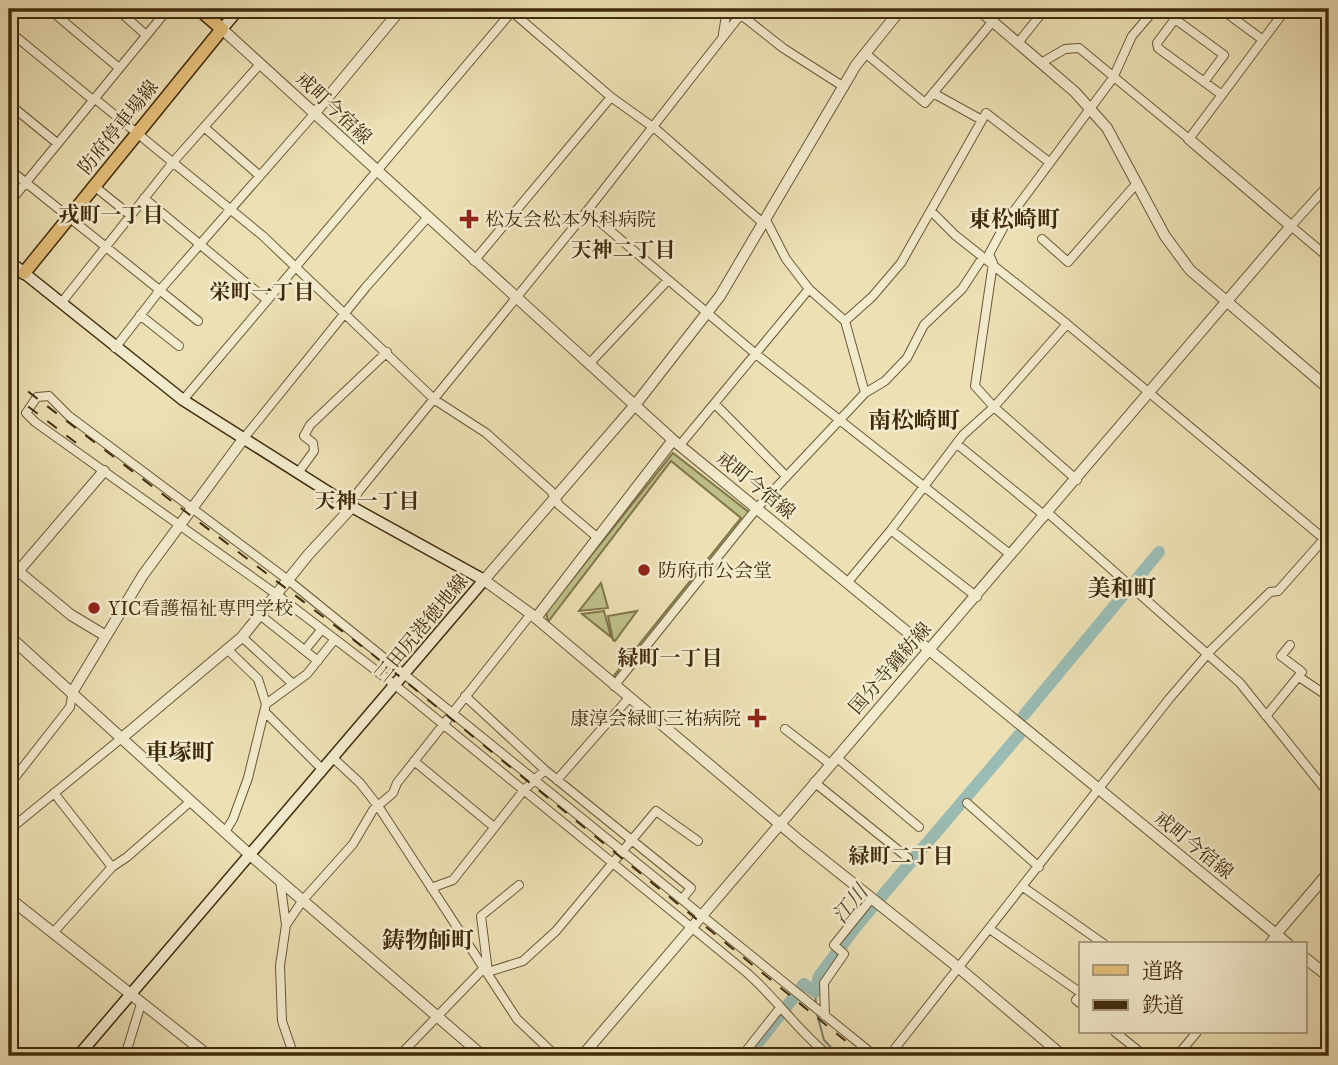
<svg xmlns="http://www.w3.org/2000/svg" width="1338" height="1065" font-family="'IM FELL Great Primer','Noto Serif JP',serif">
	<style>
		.green { fill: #bec089; stroke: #7f764a; stroke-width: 2 }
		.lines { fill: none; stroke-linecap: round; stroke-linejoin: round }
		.stream { stroke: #768270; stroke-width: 2 }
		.river { stroke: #9abcb4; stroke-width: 12 }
		.minor-casing { stroke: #6b5835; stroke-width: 10 }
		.tertiary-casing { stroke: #6b5835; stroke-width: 12 }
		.secondary-casing { stroke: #402b0b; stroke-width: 13 }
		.primary-casing { stroke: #402b0b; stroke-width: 15 }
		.minor { stroke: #f3ebce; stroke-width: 8 }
		.tertiary { stroke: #f3ebce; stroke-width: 10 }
		.secondary { stroke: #f3ebce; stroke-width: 10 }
		.primary { stroke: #e6c07a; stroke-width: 12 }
		.rail { stroke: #402b0b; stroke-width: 2; stroke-dasharray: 12 12; stroke-linecap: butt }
		.poi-dot { fill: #8f2418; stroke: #f3ebce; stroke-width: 2.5 }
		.labels { text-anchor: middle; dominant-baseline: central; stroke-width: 5; stroke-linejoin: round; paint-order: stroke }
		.street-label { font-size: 19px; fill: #402b0b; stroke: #f3ebce }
		.poi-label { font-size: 19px; fill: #402b0b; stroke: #f3ebce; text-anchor: start }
		.neighbourhood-label { font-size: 21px; font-weight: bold; fill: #402b0b; stroke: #f3ebce }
		.water-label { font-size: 21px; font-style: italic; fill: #564f35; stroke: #f3ebce }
		.quarter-label { font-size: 23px; font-weight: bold; fill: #402b0b; stroke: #f3ebce }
	</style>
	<rect width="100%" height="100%" fill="#ece0b4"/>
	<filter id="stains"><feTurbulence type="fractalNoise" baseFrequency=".00286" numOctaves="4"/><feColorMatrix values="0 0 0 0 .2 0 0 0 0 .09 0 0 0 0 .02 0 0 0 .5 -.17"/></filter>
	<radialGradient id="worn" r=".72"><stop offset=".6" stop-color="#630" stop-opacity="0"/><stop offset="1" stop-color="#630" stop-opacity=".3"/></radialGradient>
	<path class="green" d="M673 453 750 513 618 677 612 678 741 518 671 461 548 622 546 612Z
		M601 583 608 608 579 611Z
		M604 611 611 637 582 614Z
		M637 611 615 641 613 640 608 616Z"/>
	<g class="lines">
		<path class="stream" d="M815 992 816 1005
			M817 1014 824 1040 839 1056"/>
		<path class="river" d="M1024 715 1159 552
			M748 1056 804 984 815 992 819 976 859 923 1019 735"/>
		<defs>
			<path id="minor" d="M49 9 119 68
				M117 9 146 35
				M1178 9 1175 19 1157 43 1158 48 1222 95
				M1221 9 1263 40
				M510 10 611 97 657 130 764 224
				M740 14 783 48 844 87
				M1175 19 1224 55 1204 82
				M9 31 93 100
				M723 34 727 9
				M1018 43 1045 9
				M865 53 925 103 993 21
				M1041 63 1065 49 1079 48 1189 139 1286 9
				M933 93 980 119
				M94 98 263 236 435 400 486 433 551 491 559 505 598 538
				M9 104 57 143
				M204 127 260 176
				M9 169 198 321
				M1329 184 1291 226 1329 258
				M94 186 130 215
				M144 198 267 300
				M9 203 168 9
				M587 211 757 355 1011 555
				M931 211 955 235 1067 324 1329 543
				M766 220 786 259 809 289 845 321 865 393
				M1042 239 1068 262 1137 183
				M474 261 611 97
				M62 302 174 161 260 64
				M140 315 179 346
				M845 321 872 297 901 263 986 113 1049 162
				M115 348 160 290 314 114
				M589 364 668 280
				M183 400 514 9
				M715 404 786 476
				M244 438 366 287 427 218
				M957 444 1045 516
				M680 445 809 289
				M298 473 314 451 313 443 304 436 310 425 387 352
				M1077 480 994 407 975 386 993 263 989 254 1008 219 1113 78 1132 36 1155 9
				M352 507 358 492 587 211 745 9
				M1048 513 1240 683 1329 794
				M891 530 977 597
				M847 583 891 530 963 435 994 407 1067 324
				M1325 606 1329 610
				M260 615 318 661
				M242 637 293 684
				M305 650 322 629
				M1299 677 1329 697
				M614 686 757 508 865 393 885 381 907 358 924 325 962 289 983 257
				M465 696 545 770 691 888 683 898
				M266 704 307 674 335 639
				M266 713 322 769
				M1266 716 1302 672 1281 656 1290 645
				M785 729 830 764
				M332 757 360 783 378 806 517 1019 556 1056
				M836 757 919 827
				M414 761 494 827
				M557 780 628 699
				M814 782 908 858
				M9 785 70 707 73 691
				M54 793 112 867
				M967 803 1039 867
				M9 830 123 737
				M225 832 233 819 248 778 266 704 258 679 228 650
				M280 880 286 925 280 966 282 1021 294 1056
				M1023 887 1104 944
				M431 888 453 880 524 790 545 770
				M286 925 303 900 353 844 373 810 393 793 397 783 531 614
				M991 930 1081 993
				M53 933 112 867 127 857 191 801
				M1269 944 1276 934
				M488 972 523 961 556 931 656 811 698 841
				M488 972 481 916 519 885
				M1081 995 1076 1000 1081 1004
				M825 1016 824 983 844 954 834 945 871 899
				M1115 1032 1145 1056
				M754 1054 757 1056
				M125 1056 141 1004
				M399 1056 484 968
				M742 1056 780 1008
				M829 1056C797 1030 776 998 746 972L395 685 276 594 35 422 26 413 37 397 49 396 69 416 288 580 875 1056
				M889 1056 1169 699 1211 650 1270 592 1278 591 1324 539
				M1177 1056 1197 1032
				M1326 1056 1329 1052"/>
			<path id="tertiary" d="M901 9 856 65 720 296 635 405 484 580 531 614 801 842 959 968 1063 1056
				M978 9 1075 92 1107 128 1165 236 1190 270 1329 389
				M222 29 673 440 1288 944
				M314 114 401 9
				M18 571 71 615 106 636
				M9 582 104 471
				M536 618 673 440
				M9 636 249 854 483 1056
				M73 691 143 575 244 438
				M123 737 242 637 308 555 352 507
				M9 898 209 1056
				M1276 934 1329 872
				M1305 958 1329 977
				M582 1056 1291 226 1189 139"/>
			<path id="secondary" d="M222 29 239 9
				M9 261 183 400 352 507 484 580 78 1056"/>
			<path id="primary" d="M24 273 222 29 199 9"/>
		</defs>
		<use href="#minor" class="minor-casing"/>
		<use href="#tertiary" class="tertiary-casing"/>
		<use href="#secondary" class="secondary-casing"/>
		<use href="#primary" class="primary-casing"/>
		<use href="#minor" class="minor"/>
		<use href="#tertiary" class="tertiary"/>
		<use href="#secondary" class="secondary"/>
		<use href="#primary" class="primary"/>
		<path class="rail" d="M9 377 372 654 864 1056
			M9 392 79 445"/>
	</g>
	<g class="poi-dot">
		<path d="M465.5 208.5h7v7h7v7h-7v7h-7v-7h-7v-7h7z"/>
		<circle cx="644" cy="570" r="7"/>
		<circle cx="94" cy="608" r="7"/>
		<path d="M753.5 707.5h7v7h7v7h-7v7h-7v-7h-7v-7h7z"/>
	</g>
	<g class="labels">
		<g class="street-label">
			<text transform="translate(334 108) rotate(43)">戒町今宿線</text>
			<text transform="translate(118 127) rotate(-51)">防府停車場線</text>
			<text transform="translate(756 485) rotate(39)">戒町今宿線</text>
			<text transform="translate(421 628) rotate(-50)">三田尻港徳地線</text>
			<text transform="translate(890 668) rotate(-49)">国分寺鐘紡線</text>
			<text transform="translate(1194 845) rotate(39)">戒町今宿線</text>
		</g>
		<g class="poi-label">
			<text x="485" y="219">松友会松本外科病院</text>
			<text x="658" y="570">防府市公会堂</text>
			<text x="108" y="608">YIC看護福祉専門学校</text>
			<text x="741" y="718" text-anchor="end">康淳会緑町三祐病院</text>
		</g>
		<g class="neighbourhood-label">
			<text x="111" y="215">戎町一丁目</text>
			<text x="623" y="250">天神二丁目</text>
			<text x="262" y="292">栄町一丁目</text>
			<text x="367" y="501">天神一丁目</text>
			<text x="670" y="658">緑町一丁目</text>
			<text x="901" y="856">緑町二丁目</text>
		</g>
		<g class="water-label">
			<text transform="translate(850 904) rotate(-51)">江川</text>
		</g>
		<g class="quarter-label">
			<text x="1014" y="219">東松崎町</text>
			<text x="914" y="420">南松崎町</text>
			<text x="1122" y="588">美和町</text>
			<text x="180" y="752">車塚町</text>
			<text x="428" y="940">鋳物師町</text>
		</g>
	</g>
	<rect width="1338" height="1065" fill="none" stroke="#ece0b4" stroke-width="35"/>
	<rect x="10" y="10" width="1317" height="1044" fill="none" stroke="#402b0b" stroke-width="3.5"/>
	<rect x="18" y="18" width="1303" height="1030" fill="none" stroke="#402b0b" stroke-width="2"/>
	<rect x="1079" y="942" width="228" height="91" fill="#f3ebce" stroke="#ab9e80" stroke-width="2"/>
	<rect x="1093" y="965" width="35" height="10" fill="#e6c07a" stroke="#ab9e80" stroke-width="2"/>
	<text x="1142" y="978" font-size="21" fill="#402b0b">道路</text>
	<rect x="1093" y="1000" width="35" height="10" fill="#402b0b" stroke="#ab9e80" stroke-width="2"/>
	<text x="1142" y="1012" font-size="21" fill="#402b0b">鉄道</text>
	<rect width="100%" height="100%" filter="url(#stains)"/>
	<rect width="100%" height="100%" fill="url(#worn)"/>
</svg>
